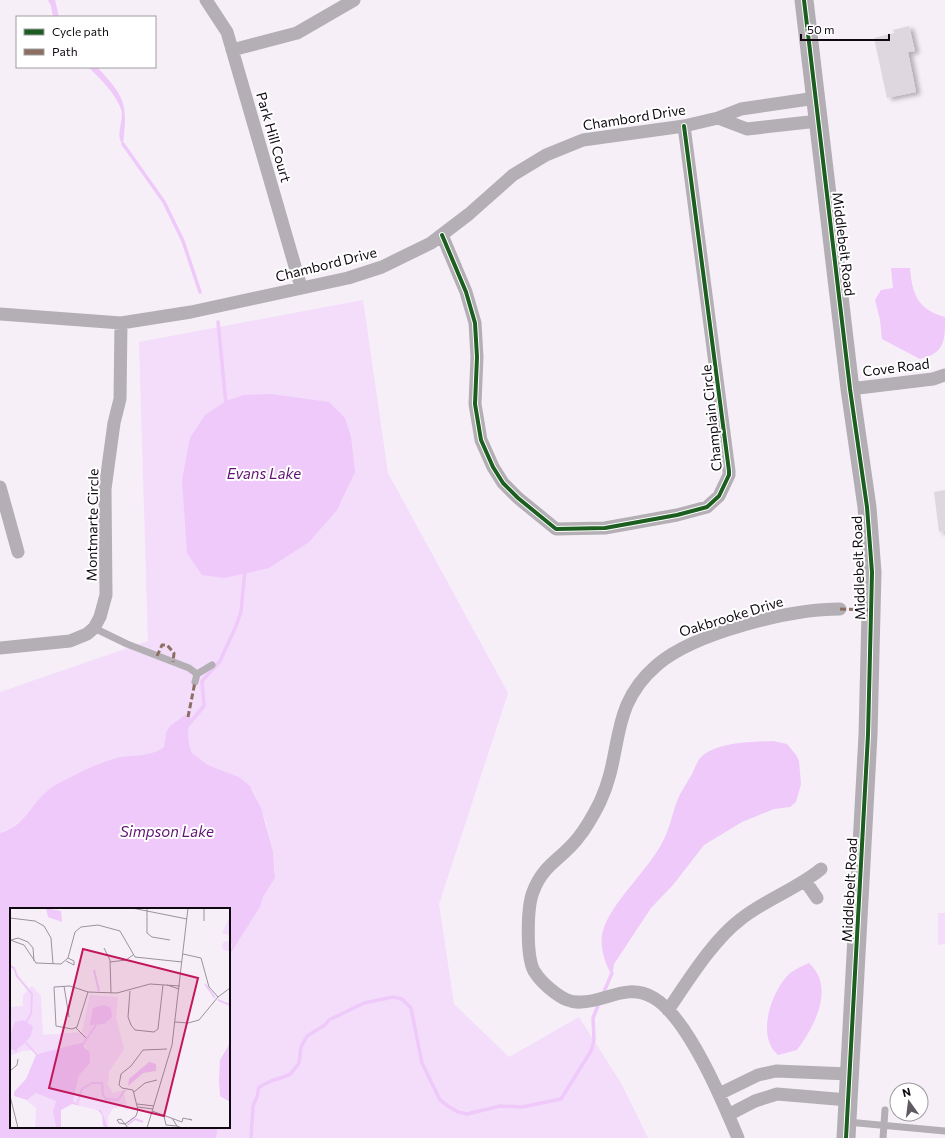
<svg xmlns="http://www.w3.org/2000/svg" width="945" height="1138" font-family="Commissioner,sans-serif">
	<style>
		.green { fill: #f3ddfa }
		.water { fill: #eec9f9 }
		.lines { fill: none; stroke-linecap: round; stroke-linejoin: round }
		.stream { stroke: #eec9f9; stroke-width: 3.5 }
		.building { fill: #ded7e0; filter: url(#shadow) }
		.lane { stroke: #b3afb4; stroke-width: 7 }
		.street { stroke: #b3afb4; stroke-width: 13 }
		.secondary { stroke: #b3aeb4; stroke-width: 19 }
		.quiet { stroke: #8d6e63; stroke-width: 3; stroke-dasharray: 6 3; stroke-linecap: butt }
		.cycleway-casing { stroke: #fff; stroke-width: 6 }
		.cycleway { stroke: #1b5e20; stroke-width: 4 }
		.labels { text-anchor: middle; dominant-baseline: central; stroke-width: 4; stroke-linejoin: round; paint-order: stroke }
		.street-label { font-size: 14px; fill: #100912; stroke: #fff }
		.water-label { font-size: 15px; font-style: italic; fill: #601473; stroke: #fff }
		.inset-river { fill: none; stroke: #eec9f9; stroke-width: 2 }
		.inset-road { fill: none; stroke: #9a939c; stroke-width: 1 }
		.view { fill: #c2185b; fill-opacity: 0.15; stroke: #c2185b; stroke-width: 2 }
		.inset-edge { fill: none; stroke: #100912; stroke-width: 2 }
	</style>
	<defs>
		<filter id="shadow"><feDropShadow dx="4.5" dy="2.5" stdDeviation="2" flood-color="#0004"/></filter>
	</defs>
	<rect width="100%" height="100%" fill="#f6eff8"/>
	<path class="green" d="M363 300 388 473 508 693 439 904 454 1004 509 1057 579 1017 621 1083 648 1138H216L218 1127H229V956L260 907 263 897 275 878V871L273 851 266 822 253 790 239 777 208 765 192 753 188 743V725L174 724 166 733 164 747 155 753 149 755 134 756 100 763 71 777 47 791 27 816 12 827 0 833V692L148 641 139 342Z
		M938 913H945V944L938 945Z"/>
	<path class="water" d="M48 0H55L59 17H53L51 6Z
		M88 67H97C125 97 128 103 123 144 114 137 125 119 121 109 115 93 100 78 88 67Z
		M891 268H910C912 294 918 310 945 317 945 341 945 353 920 359L882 339 880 320 875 300 881 290 893 288Z
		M271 394 329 402 345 418 351 437 355 472 337 510 309 542 269 568 224 578 202 575 187 553 182 480 190 438 205 415 226 401 244 395Z
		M185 715 191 718C187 729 187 743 192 753L208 765 239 777 250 786 261 808 273 851 275 878 263 897 260 907 229 956V909H11V1127H218L216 1138H0V833C25 825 29 808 45 793 52 786 63 781 71 777 86 769 101 762 117 758 134 754 149 758 164 747L166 733 169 727Z
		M773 741 787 744 796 755 799 761 801 784 796 802 790 807 774 809 742 822 704 845 673 885 651 908 614 964 613 971 610 972C604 960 599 944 603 931 611 902 648 871 663 841 670 828 672 814 677 801 681 791 687 783 692 774 695 768 697 761 702 756 720 742 751 742 773 741Z
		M809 963C836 988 814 1027 797 1050L778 1055C756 1036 771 994 787 976 793 970 802 966 809 963Z"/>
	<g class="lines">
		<path class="stream" d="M123 144 164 202 183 241 200 292
			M218 322 226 404
			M188 725 204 706 202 681 220 661 236 626 241 612 245 570
			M603 994 612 973
			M251 1138 253 1106 257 1097 259 1087 271 1081 289 1075 293 1071 299 1063 301 1047 307 1036 325 1025 329 1020 364 1003 393 997 402 999 411 1008 422 1063 440 1100 448 1106 458 1112 467 1114 500 1106 522 1107 561 1099 591 1051 594 1040 593 1018 599 1003"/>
	</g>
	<path class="building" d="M909 26 915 51 908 52 916 92 887 98 874 38 894 33 893 30Z
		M945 490V531L939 532 934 492Z"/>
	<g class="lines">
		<path class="lane" d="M94 628 127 644 189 668 197 674 195 682
			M197 674 212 665
			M847 1122 945 1131
			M883 1138 885 1110"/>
		<path class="street" d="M206 0 227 32 301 287
			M232 50 297 33 354 0
			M718 118 747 129 818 121
			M442 235 466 292 475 323 477 357 475 404 481 440 493 467 503 483 518 498 556 529 605 528 677 515 707 507 719 496 729 475V471L684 126
			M0 314 121 323 191 312 348 278 382 267 431 243 469 214 513 175 546 155 583 140 684 126 718 118 741 109 816 98
			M850 389 933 379 945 375
			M0 487 18 552
			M0 648 70 641 87 634 94 628 100 617 106 595 105 489 114 423 120 399 121 323
			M806 882 817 898
			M668 1010C688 981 713 940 741 919 766 899 797 889 821 869
			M719 1094 758 1075 776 1071 849 1074
			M728 1115 755 1101 777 1094 848 1100
			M738 1138C723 1102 688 1018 654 998 627 982 606 1002 581 1002 570 1003 562 998 554 992 546 986 539 979 534 971 526 956 527 907 533 892 543 864 562 859 578 838 587 827 594 814 600 802 624 751 608 707 657 665 694 633 790 609 840 609"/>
		<path class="secondary" d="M804 0 850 389 867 507 872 572 868 735 846 1138"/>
		<path class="quiet" d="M840 609 872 610
			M157 656 162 645H167L174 653 173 662
			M188 717 195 682"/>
		<defs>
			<path id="cycleway" d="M804 0 850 389 867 507 872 572 868 735 846 1138
				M442 235 466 292 475 323 477 357 475 404 481 440 493 467 503 483 518 498 556 529 605 528 677 515 707 507 719 496 729 475V471L684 126"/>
		</defs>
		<use href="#cycleway" class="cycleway-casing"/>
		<use href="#cycleway" class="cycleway"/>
	</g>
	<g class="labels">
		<g class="street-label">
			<text transform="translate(634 117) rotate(-9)">Chambord Drive</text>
			<text transform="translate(274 137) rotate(74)">Park Hill Court</text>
			<text transform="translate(844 244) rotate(83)">Middlebelt Road</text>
			<text transform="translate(326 264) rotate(-14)">Chambord Drive</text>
			<text transform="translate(896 367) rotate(-7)">Cove Road</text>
			<text transform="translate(711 418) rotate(-96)">Champlain Circle</text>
			<text transform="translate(92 525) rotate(-89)">Montmarte Circle</text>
			<text transform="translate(858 568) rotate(-92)">Middlebelt Road</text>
			<text transform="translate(731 616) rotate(-17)">Oakbrooke Drive</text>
			<text transform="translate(849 890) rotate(-87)">Middlebelt Road</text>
		</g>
		<g class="water-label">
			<text x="264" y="473">Evans Lake</text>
			<text x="167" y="831">Simpson Lake</text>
		</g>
	</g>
	<g transform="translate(10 908)">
		<rect width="220" height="220" fill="#f6eff8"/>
		<path d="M219 10 220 11V28L212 25ZM212 38a5 5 0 1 1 10 0a5 5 0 1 1-10 0ZM22 78 31 88 33 127 72 124 80 87 108 89 106 110 114 141 99 164 98 177 103 185 113 182 118 203 112 199 103 200 98 209 99 220 89 201 71 198 63 193 69 167 81 153 74 134 48 142 29 146 25 142 13 143 0 148V99L13 98V87ZM26 185 47 193 43 206 46 220H25L26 200 16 192Z" fill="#f3ddfa"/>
		<path d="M36 0 51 3 52 14 38 9ZM94 97 101 100 102 109 94 116 80 117 83 100ZM13 112 23 118 21 127 16 134 28 146 75 134 74 139 80 145V155L69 167 63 193 71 198 91 202 98 220 93 218 92 207 88 202 62 196 51 202V220H46L43 204 46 193 26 185 17 192 4 188V184L16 171 26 147 15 135 7 141V144L0 140V127L5 114ZM220 135V194L210 188 209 172 210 152ZM139 154 146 156V163L133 165 118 178 119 171Z" fill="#eec9f9"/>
		<path class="inset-river" d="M0 58 4 60 7 68 22 86 21 106 16 114M84 62 89 83M195 76 205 90M208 92 220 97M74 135 86 117M67 196 72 181 82 175H92L93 187 96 191 108 192 115 182M117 217 125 211 133 214"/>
		<path class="inset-road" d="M122 0 177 11M137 0V25L142 29 160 32M0 10 25 13 34 18 41 30 43 56M194 13V0M0 32 14 37 26 55 51 56 58 50 65 24 71 19 88 17 110 23 125 49 172 54M1 32 8 30 18 34 23 40 24 53M94 40 100 52 101 85M56 53 64 57V53L58 50M100 54 116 52 123 47M157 77 169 81M54 78 59 109M120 83 118 109 121 117 125 122 144 124 148 121 153 77M78 84 67 119 62 121 46 118 44 79 60 78 78 84 107 85 140 76 170 78M208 89 220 80M165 114 178 115 189 112 208 89 199 79 191 50 173 46M66 120 76 130M0 163 7 157 8 151M124 184 135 175 147 172M0 188 8 220M127 196 144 198M128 199 143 201M142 203 172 214 173 210 182 212 179 211M154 208 156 217 167 218M162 210 167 218 172 220M111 211 114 215 115 216 109 215 107 212ZM118 220 115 216 126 208 128 202 123 182 112 180 109 177 111 166 121 158 133 142 157 141M137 220 162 137 178 0"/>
		<path class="view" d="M73 41 188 70 154 208 39 180Z"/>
		<rect width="220" height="220" class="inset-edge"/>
	</g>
	<rect x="16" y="16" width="140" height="52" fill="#ffffff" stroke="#9f9da0"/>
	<rect x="24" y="29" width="20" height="6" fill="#1b5e20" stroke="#9f9da0"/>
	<text x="52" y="36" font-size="12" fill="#100912">Cycle path</text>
	<rect x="24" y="49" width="20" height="6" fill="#8d6e63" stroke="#9f9da0"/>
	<text x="52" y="56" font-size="12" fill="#100912">Path</text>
	<g transform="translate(909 1102) rotate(346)"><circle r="19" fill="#ffffff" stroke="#9f9da0"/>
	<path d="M0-3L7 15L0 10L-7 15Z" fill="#605a62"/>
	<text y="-6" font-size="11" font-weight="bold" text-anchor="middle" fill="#100912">N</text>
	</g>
	<path d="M801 34v6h88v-6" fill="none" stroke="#100912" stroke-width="2"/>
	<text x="807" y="34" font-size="12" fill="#100912" stroke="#ffffff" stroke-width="3" paint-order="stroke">50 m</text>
</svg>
